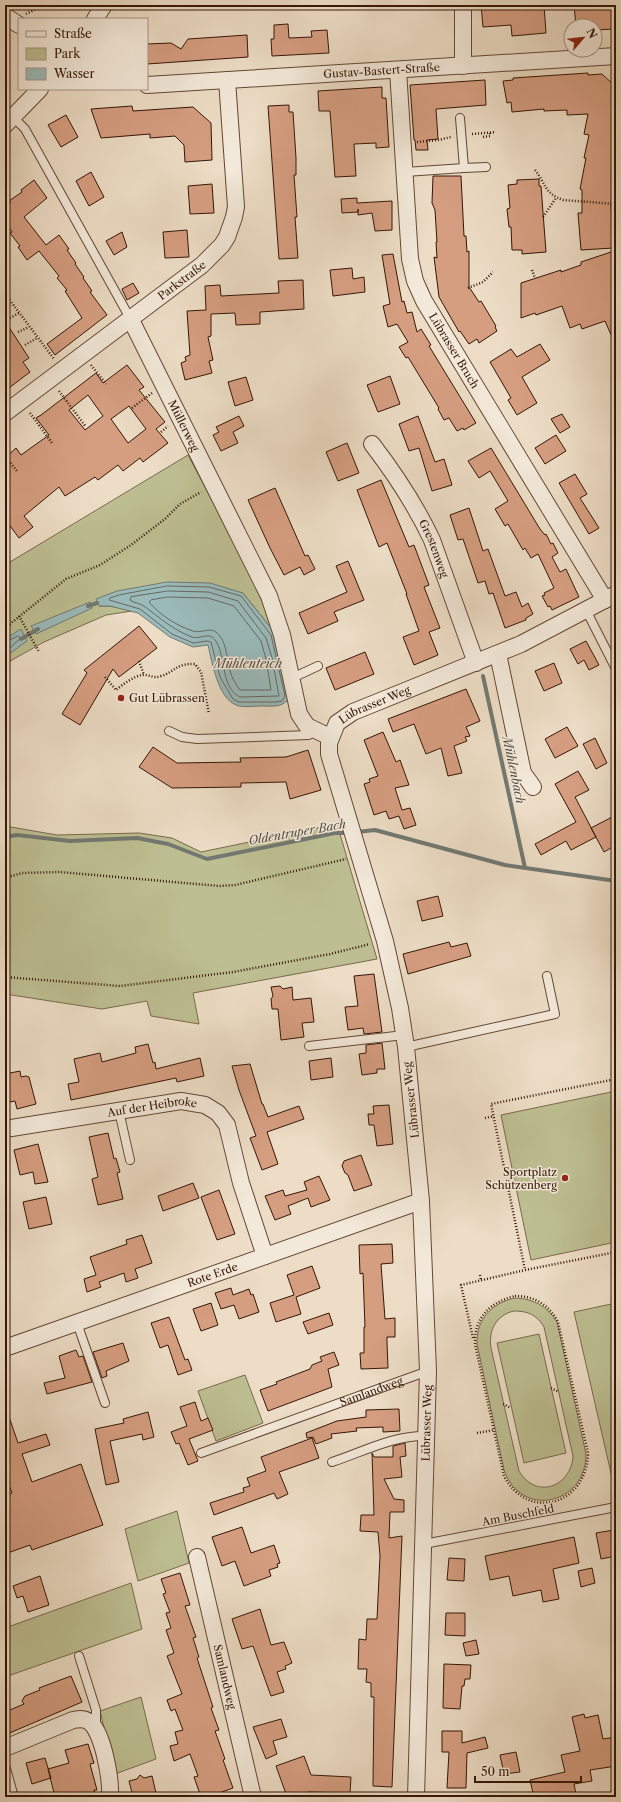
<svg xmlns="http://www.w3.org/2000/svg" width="621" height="1802" font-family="'Libre Caslon Text',serif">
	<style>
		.green { fill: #bdbf92; stroke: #796a4c; fill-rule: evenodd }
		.water { fill: #9abbbb; stroke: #727972 }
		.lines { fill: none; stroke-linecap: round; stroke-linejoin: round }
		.shore { stroke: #686860; stroke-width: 1 }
		.stream { stroke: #727972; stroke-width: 4 }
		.building { fill: #d69e81; stroke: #351605; fill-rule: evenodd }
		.lane-casing { stroke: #634835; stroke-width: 10 }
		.street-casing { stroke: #634835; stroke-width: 18 }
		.path { stroke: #351605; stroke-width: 2.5; stroke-dasharray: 1 2; stroke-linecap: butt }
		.lane { stroke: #f3e9da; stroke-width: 8 }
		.street { stroke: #f3e9da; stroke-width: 16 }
		.poi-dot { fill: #8f2418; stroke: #f3e9da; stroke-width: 1.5 }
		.labels { text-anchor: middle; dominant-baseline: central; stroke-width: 3; stroke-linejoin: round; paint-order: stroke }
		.street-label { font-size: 11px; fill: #351605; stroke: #f3e9da }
		.poi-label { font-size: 11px; fill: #351605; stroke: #f3e9da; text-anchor: start }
		.water-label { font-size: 12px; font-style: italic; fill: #585045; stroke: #f3e9da }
	</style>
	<rect width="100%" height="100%" fill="#edddc6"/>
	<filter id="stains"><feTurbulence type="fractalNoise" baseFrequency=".005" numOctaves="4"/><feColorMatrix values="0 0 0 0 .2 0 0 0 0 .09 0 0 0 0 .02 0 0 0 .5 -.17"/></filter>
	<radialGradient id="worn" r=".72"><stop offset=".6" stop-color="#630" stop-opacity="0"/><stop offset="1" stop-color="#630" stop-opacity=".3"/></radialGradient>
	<path class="green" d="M188 455 213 502 218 500 265 603 275 633 243 593 99 606H110L132 611 106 615 44 642 5 664V565Z
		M337 824 377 959 193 993 199 1024 151 1016 147 1001 102 1009 5 994V826L57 835 139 833 172 838 201 852Z
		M616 1091V1242L531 1260 501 1115Z
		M515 1298C534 1299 547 1306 557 1322L586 1454C586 1505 521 1519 504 1470L477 1344C476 1319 492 1303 515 1298ZM514 1311C528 1311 537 1315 544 1327L573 1456C571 1487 536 1500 519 1471L491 1348C488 1331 496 1315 514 1311Z
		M616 1303V1495L574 1312Z
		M539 1334 566 1453 524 1463 497 1343Z
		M245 1375 263 1423 216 1441 198 1391Z
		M177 1511 189 1563 138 1581 125 1529Z
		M131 1583 142 1629 5 1677V1628Z
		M141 1697 156 1759 115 1774 100 1711Z"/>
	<path class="water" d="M167 582 210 583 243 593 275 633 289 699C281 708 272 706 261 706 253 706 243 708 236 705 218 698 212 662 208 645L193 647 170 637 138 613 110 606H99L96 599 117 591Z
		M90 602 92 608 36 634 31 626Z
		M21 629 27 641 5 657V639Z"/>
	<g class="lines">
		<path class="shore" d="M167 586 209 587 241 596 271 635 285 696 282 701 276 702H239L233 699 220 677 211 642 207 641 193 643 172 634 140 609 109 600 110 598 119 595Z
			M168 591 208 592 238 601 266 638 272 658 279 696 240 697C220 688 226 653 215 640 209 631 200 640 192 637 173 630 160 618 144 606 139 603 134 603 130 600L131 597Z
			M168 597 208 598 234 606 261 641 266 659 271 690H240C236 685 232 678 230 671 227 660 227 644 219 635 211 625 203 634 193 631 177 626 160 615 149 602L151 600Z
			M5 642 18 636 21 638 5 652"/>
		<path class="stream" d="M88 606 97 603
			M21 639 38 629
			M483 676 525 868
			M357 832 375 830 505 865 616 881
			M5 837 17 835 70 841 137 838 168 844 207 859 335 833H348"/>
	</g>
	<path class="building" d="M481 5H544L546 33 512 36 511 25 483 27Z
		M574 5H616V29L595 30V26H576Z
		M288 24 289 38 312 37 311 31 327 30 329 53 272 56 271 39H274V25Z
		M247 35 248 57 147 64V44L171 43 181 49 188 39Z
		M588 73V75L602 74 616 87V178L611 203 613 248 581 250 578 213H582V190L580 189 586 158H584L589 135 584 134 588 114 567 115V110L544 111V109L512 112 511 102 507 103 503 81 513 80V78Z
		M485 80 486 105 436 109 438 139 427 140 428 150H416L415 140H414L410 85Z
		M382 87V98H386L389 147 376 148V143L354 144 356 176 335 177 330 111H319L318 91Z
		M289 105V112H293L296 158V175H294L297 217H295L298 258 279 259 268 106Z
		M132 106 133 111 193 107 211 123 212 160 185 162 184 145 175 136 150 138V134L101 138 91 109Z
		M66 115 78 137 61 147 48 125Z
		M91 172 104 197 89 206 76 181Z
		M433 176H461L464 236H466L467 252 469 251V287L479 302 481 301 496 326 495 327 497 331 479 343 477 339 469 344 460 331 459 332 439 297 434 257 437 258 436 242H437L435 210 432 203Z
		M539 179V186H541L546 252 522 254V250H512L511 227H509L507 209 510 208 508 185 517 184V180Z
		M34 180 47 198 24 217 46 245 59 235 69 249 67 250 76 263 75 264 84 277 83 278 92 291 90 292 107 315 55 355 47 344 82 318 65 291 67 290 57 278 59 276 39 251 27 260 18 247 20 246 10 233 12 232 5 222V207L11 202 9 201 22 192 21 190Z
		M212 184 214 213 190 214 188 186Z
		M357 198V203L392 201V230L375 231 372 213 358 215V209V212L342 213 341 199Z
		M187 230 189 257 165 258 163 232Z
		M122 232 127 247 114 255 106 241Z
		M614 251 616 259V346L605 321 582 329 580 324 570 328 562 306 536 315 535 313 521 318V283L561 270V272L581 265V262Z
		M393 254 402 302 404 301 407 313 412 312 417 332 421 329 431 345 429 346 476 423 464 430 463 428 457 431 449 418 444 420 438 409 439 408 408 357 406 358 399 347 408 342 397 324 388 327 383 306 390 304 382 255Z
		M352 268 353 279 364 277 365 292 333 296 330 270Z
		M303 280 304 309 260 312V324L236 325 235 313 211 314V336L208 337 213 360 209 361 212 373 185 380 181 363 186 361 185 357 190 355 187 311 206 310 205 286 220 285 221 296 279 293 278 281Z
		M133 283 139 293 127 300 122 289Z
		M5 321 29 358 23 362 30 372 5 391Z
		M540 344 550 360 522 377 537 403 517 415 508 400 511 398 490 362 511 349 517 357Z
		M127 365 144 387 139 390 165 422 156 429 168 443 143 462 140 458 123 471 118 465 98 480 95 477 65 496 59 487 24 516 33 527 19 538 5 519V458L16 448 21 455 49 435 36 418 41 415 96 373 103 383ZM88 395 103 416 85 430 69 410ZM129 406 146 429 128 443 111 419Z
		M390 376 400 404 378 412 367 385Z
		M246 377 253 400 235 406 228 382Z
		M562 414 570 427 560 433 551 419Z
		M239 416 244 426 233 432 238 443 221 451 213 435 219 432 216 427Z
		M418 416 435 462 444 459 452 485 432 491 419 448 409 451 399 424Z
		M556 435 566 451 545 464 535 448Z
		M347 443 359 473 338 481 326 452Z
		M491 448 540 529 545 535 546 534 551 544 553 543 558 553 552 557 560 572 566 569 579 597 552 610 550 606 548 607 542 596 545 595 544 593 554 588 538 554 531 558 525 548 523 550 508 524 505 526 495 509 508 501 490 471 479 478 468 461Z
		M575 474 587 494 580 498 599 528 589 534 559 483Z
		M381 480 409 547 414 545 429 585 424 587 440 628 429 632 438 655 414 665 403 637 419 631 406 594H407L387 543 379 547 357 490Z
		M275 488 305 556 308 555 315 569 304 575 300 567 284 575 270 548 248 500Z
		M469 508 483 551 488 549 505 596 516 592 522 607 528 603 533 614 526 618V620L505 628 493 593 489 594 485 581 478 583 463 539 458 540 450 515Z
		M348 561 364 600 334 612 338 621 308 634 299 613 347 592 336 566Z
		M139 626 157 648 119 677 113 669 80 725 62 714 87 673 84 670Z
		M586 641 599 665 589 670 584 660 578 664 570 649Z
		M365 652 374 674 335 690 326 668Z
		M554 663 562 683 544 691 535 671Z
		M466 689 480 721 466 727 470 736 465 737 467 741 454 746 462 773 448 776 441 748 426 754 414 724 393 732 388 719Z
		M567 727 578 746 555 758 545 739Z
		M383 732 396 762 400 760 409 785 395 788 402 810 410 808 416 825 404 829 399 816 389 819 386 811 374 815 364 784 370 782 369 779 378 776 364 740Z
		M595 738 607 763 596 769 583 744Z
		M153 747 177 763 241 762 240 758 286 757 308 750 321 790 290 799 286 782 241 783V787L172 788 139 767Z
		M578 771 589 790 575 797 596 837 571 850 566 841 541 855 535 844 576 822 555 784Z
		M616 815V845L604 852 591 828Z
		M438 896 443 916 422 921 417 901Z
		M449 942 451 947 467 943 471 956 408 974 403 954Z
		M374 974 382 1032 364 1034 363 1028 348 1030 345 1007 358 1006 354 976Z
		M280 986 283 989 292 987 293 1000 311 998 314 1022 302 1023 304 1037 281 1040 278 1009H272L271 999 273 996 271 987Z
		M382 1043 385 1069H377V1073L362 1075 359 1054 366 1053V1045Z
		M148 1044 153 1063 155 1062 156 1069 200 1058 204 1076 177 1082 176 1078 71 1100 68 1084 79 1082 74 1059 100 1053 102 1062 136 1053 135 1047Z
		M331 1058 333 1077 311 1080 309 1061Z
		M250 1064 262 1104H263L268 1117 299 1106 304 1119 267 1132 278 1164 262 1170 250 1138 256 1136 239 1090 232 1066Z
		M20 1071 21 1077 26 1076 29 1077 36 1104 17 1109 15 1101 5 1103V1074Z
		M389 1105 393 1144 377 1146 374 1125H369L368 1114H374L373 1106Z
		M108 1133 114 1159 116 1158 120 1172 117 1173 123 1199 98 1205 92 1179 98 1177 89 1137Z
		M38 1144 48 1182 35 1184 33 1172 20 1175 14 1150Z
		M361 1155 372 1185 354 1191 348 1175 345 1173 342 1166 344 1161Z
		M319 1176 330 1200 311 1207 308 1198 288 1206 291 1214 275 1220 265 1196 283 1190 285 1196 307 1190 304 1182Z
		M193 1183 199 1198 163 1211 158 1196Z
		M219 1190 235 1234 217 1240 201 1197Z
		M46 1197 52 1224 29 1229 23 1202Z
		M142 1235 152 1263 135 1269 138 1278 126 1282 124 1273 99 1282 101 1287 87 1292 84 1279 96 1275 90 1257 127 1244 126 1240Z
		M392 1244 393 1263 381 1264 385 1319 395 1318V1337H387V1342L388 1368 361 1369 360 1353H364V1327H365L363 1273 360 1274 359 1245Z
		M312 1266 320 1288 296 1297 301 1314 276 1322 270 1303 294 1295 287 1275Z
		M231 1288 233 1295 249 1289 251 1295 253 1294 259 1312 239 1319 234 1305 221 1309 215 1293Z
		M211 1303 218 1325 201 1331 193 1309Z
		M329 1313 333 1325 308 1334 303 1322Z
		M169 1317 185 1360 188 1359 192 1370 178 1375 168 1345 160 1348 151 1323Z
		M123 1343 129 1361 106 1371 107 1376 102 1378 93 1352Z
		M76 1350 79 1357 83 1356 92 1382 47 1394 44 1383 65 1378 59 1356Z
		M334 1352 339 1365 328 1369 332 1387 268 1411 260 1390 277 1384 276 1382 310 1369 312 1365 322 1361 320 1357Z
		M195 1402 201 1421 208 1418 213 1430 189 1439 198 1461 188 1465 179 1443 176 1444 171 1432 187 1426 180 1407Z
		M399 1409 400 1431 383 1432V1427L356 1428 357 1431 331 1434 332 1438 316 1444 313 1437 307 1438 306 1433 337 1421 366 1417V1410Z
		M5 1411H7L18 1443 46 1434 50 1445 22 1454 32 1482 81 1464 103 1525 32 1550 30 1545 5 1554V1496L12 1493 5 1474Z
		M148 1412 154 1437 143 1440 142 1434 110 1441 119 1482 106 1485 95 1429 124 1423 123 1419Z
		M312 1438 319 1458 279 1472 288 1494 277 1499 274 1493 214 1515 210 1503 244 1492 243 1488 250 1486 247 1478 266 1471 261 1457Z
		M405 1443 406 1456 400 1457 402 1477 384 1479 394 1499 404 1500V1512H390L389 1538 402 1536 392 1787 373 1786 374 1697H371V1683L366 1682 367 1669H358L359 1639 366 1640 367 1619H377L380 1556 378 1532 360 1531 361 1515H374L372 1453 374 1457H393V1446Z
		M242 1527 251 1553 274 1545 280 1563 277 1564 278 1567 269 1570 271 1576 244 1586 235 1561 222 1566 212 1537Z
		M614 1530 616 1556 601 1559 596 1533Z
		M574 1537 579 1563 553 1569 559 1599 543 1602 541 1590 513 1596 509 1576 490 1580 485 1556Z
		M449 1558 465 1559 464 1581 447 1580Z
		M592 1568 595 1583 581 1587 578 1571Z
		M180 1573 190 1605 185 1606 196 1637 193 1638 199 1657 197 1658 213 1707 211 1708 219 1730 215 1731 225 1759 223 1760 233 1788 208 1797H201L194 1777 198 1776 190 1754 174 1761 170 1746 178 1744 175 1732 183 1730 175 1709 171 1711 167 1700 182 1694 167 1656 174 1653 166 1630 171 1628 166 1613 170 1612 163 1594 166 1593 161 1579Z
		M40 1576 49 1605 28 1612 23 1596 17 1598 13 1586Z
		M260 1609 271 1645 284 1642 292 1663 285 1666 286 1669 277 1672 284 1692 271 1696 253 1646 242 1649 232 1619Z
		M446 1613H465V1636L445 1635Z
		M476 1640 479 1654 466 1656 463 1643Z
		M444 1664 471 1665 470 1679H465L464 1686H462L460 1709 443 1708Z
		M71 1676 82 1702 5 1735V1712L24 1704 22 1701 25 1696 40 1690 39 1688Z
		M584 1714 585 1718 598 1715 603 1739 616 1737V1766L590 1770 592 1781 574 1784 576 1794 561 1797H534L530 1780 565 1772 561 1755 580 1751 572 1717Z
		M281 1719 287 1737 273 1741 277 1754 266 1759 253 1727Z
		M442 1731H462V1743L485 1737 488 1748 467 1753 466 1788H447L449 1752H442Z
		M88 1744 94 1763 90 1764 97 1790H94L96 1797H55L48 1769 69 1763 65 1750Z
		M516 1752 520 1772 504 1774 500 1755Z
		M304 1756 311 1775 351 1777 350 1793 308 1792 310 1797H292L290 1792 286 1794 276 1766Z
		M45 1758 51 1778 32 1784 26 1763Z
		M140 1775 144 1778 152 1776 157 1797H133L129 1781 137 1779Z"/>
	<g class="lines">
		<defs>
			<g id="lane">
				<path d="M13 117 25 129 131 320"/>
				<path d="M460 118 464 168 486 167"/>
				<path d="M405 172 464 168"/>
				<path d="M586 610 616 669"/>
				<path d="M290 679 318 666"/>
				<path d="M169 731 182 737 197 739 309 735 313 730"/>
				<path d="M309 1046 404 1035"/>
				<path d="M406 1047 555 1014 547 976"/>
				<path d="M119 1111 130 1160"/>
				<path d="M77 1323 105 1403"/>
				<path id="s1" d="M201 1453 428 1371"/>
				<path d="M332 1462C363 1452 393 1435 427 1436"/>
				<path d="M424 1544 616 1507"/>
				<path d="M79 1656 96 1710V1727"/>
				<path d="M5 1765 14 1797"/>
			</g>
			<g id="street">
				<path d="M5 16 19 25"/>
				<path d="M95 19 104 5"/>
				<path d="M463 66V5"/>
				<path id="s2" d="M398 70 410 259 415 281 424 301 605 600"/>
				<path id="s3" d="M147 85 616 56"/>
				<path d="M5 125 40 89"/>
				<path id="s4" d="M131 320 269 596 282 635 299 714 307 726 330 737"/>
				<path id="s5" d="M5 413 202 265 222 245 227 237 234 217 236 207 227 80"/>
				<path id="s6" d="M372 444C395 474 416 506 432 540L476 663"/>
				<path d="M498 654 523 773 533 787"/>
				<path id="s7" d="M5 1129 181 1101 205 1105 218 1113 227 1125 241 1183 265 1256"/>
				<path id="s8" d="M5 1348 421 1201"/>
				<path id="s9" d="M197 1557 253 1797"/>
				<path d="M5 1748 73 1720C78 1719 83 1718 88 1721 103 1729 111 1780 110 1797"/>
				<path id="s10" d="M416 1797 428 1371 421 1201 406 1047 400 1008 385 941 329 754V743L337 723 353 712 521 644 616 594"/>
			</g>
		</defs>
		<use href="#lane" class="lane-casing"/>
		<use href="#street" class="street-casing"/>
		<path class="path" d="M26 14 44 5
			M472 134 496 132
			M483 137 490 136V133
			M417 142 439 140 451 137
			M535 170C546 184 544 193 563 200L616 204
			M543 217 556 198
			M614 249 616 248
			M532 270 535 278
			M468 288 483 282 493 272
			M5 296 9 299 54 359
			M10 318 19 313
			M18 332 29 327
			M25 345 37 338
			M91 365 106 384
			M59 391 86 427
			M132 408 152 393
			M30 413 52 443
			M161 432 168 426
			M5 456 17 471
			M19 616 39 652
			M5 628 66 579 100 565 131 545 165 519 180 504 201 492
			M139 661 144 675
			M105 677 116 690C122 685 134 676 142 675 149 674 153 679 161 676 175 672 176 663 195 664L201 672 209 714
			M5 878 22 873 60 872 219 886 235 885 346 859
			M5 977 120 986 233 972 330 954 370 944
			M616 1079 491 1104 525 1270 616 1252
			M485 1118 494 1116
			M480 1275 481 1280
			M515 1296C535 1296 549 1305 558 1322L588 1453C587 1505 528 1522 504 1476L475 1344C474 1318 490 1302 515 1296Z
			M473 1338 461 1285 525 1270
			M551 1388 559 1392
			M503 1404 511 1408
			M477 1433 494 1430"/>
		<use href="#lane" class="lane"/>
		<use href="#street" class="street"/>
	</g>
	<g class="poi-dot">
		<circle cx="121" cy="698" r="4"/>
		<circle cx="565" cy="1178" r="4"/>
	</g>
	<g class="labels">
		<g class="street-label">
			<text stroke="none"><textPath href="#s3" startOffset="235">Gustav-Bastert-Straße</textPath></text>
			<text stroke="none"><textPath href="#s5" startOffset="221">Parkstraße</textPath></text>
			<text stroke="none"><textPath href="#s2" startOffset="292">Lübrasser Bruch</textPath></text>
			<text stroke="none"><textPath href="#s4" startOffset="118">Müllerweg</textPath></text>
			<text stroke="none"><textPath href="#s6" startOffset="122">Grestenweg</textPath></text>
			<text stroke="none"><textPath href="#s10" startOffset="1129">Lübrasser Weg</textPath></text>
			<text transform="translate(411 1100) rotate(-96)">Lübrasser Weg</text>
			<text stroke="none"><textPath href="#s7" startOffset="149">Auf der Heibroke</textPath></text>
			<text stroke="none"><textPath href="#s8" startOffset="220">Rote Erde</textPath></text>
			<text stroke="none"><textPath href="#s1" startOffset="181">Samlandweg</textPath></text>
			<text stroke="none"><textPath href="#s10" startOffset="374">Lübrasser Weg</textPath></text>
			<text transform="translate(518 1515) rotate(-11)">Am Buschfeld</text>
			<text stroke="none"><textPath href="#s9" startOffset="123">Samlandweg</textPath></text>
		</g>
		<g class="poi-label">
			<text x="129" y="698">Gut Lübrassen</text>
			<text x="557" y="1172" text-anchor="end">Sportplatz<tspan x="557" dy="13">Schützenberg</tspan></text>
		</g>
		<g class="water-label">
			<text x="248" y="663">Mühlenteich</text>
			<text transform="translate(514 770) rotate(78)">Mühlenbach</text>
			<text transform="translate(297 832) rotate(-10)">Oldentruper Bach</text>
		</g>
	</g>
	<rect width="621" height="1802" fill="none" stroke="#edddc6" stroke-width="20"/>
	<rect x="6" y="6" width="609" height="1790" fill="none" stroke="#351605" stroke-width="2"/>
	<rect x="10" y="10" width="601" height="1782" fill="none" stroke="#351605"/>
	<rect x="18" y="18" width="130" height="72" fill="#f3e9da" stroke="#a79585"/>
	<rect x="26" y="31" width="20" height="6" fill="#f3e9da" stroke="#a79585"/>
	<text x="54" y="38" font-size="12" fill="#351605">Straße</text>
	<rect x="26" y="48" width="20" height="12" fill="#bdbf92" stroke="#a79585"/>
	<text x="54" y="58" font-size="12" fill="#351605">Park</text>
	<rect x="26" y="68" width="20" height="12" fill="#9abbbb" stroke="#a79585"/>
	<text x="54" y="78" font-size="12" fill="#351605">Wasser</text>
	<g transform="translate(583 38) rotate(62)"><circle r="19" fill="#f3e9da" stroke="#a79585"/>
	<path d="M0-3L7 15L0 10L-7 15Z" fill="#8f2418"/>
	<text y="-6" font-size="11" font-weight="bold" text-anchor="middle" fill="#351605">N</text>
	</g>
	<path d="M475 1776v6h106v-6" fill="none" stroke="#351605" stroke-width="2"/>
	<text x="481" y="1776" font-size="12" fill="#351605" stroke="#f3e9da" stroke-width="3" paint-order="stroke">50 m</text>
	<rect width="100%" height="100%" filter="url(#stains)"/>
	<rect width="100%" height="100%" fill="url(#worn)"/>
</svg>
